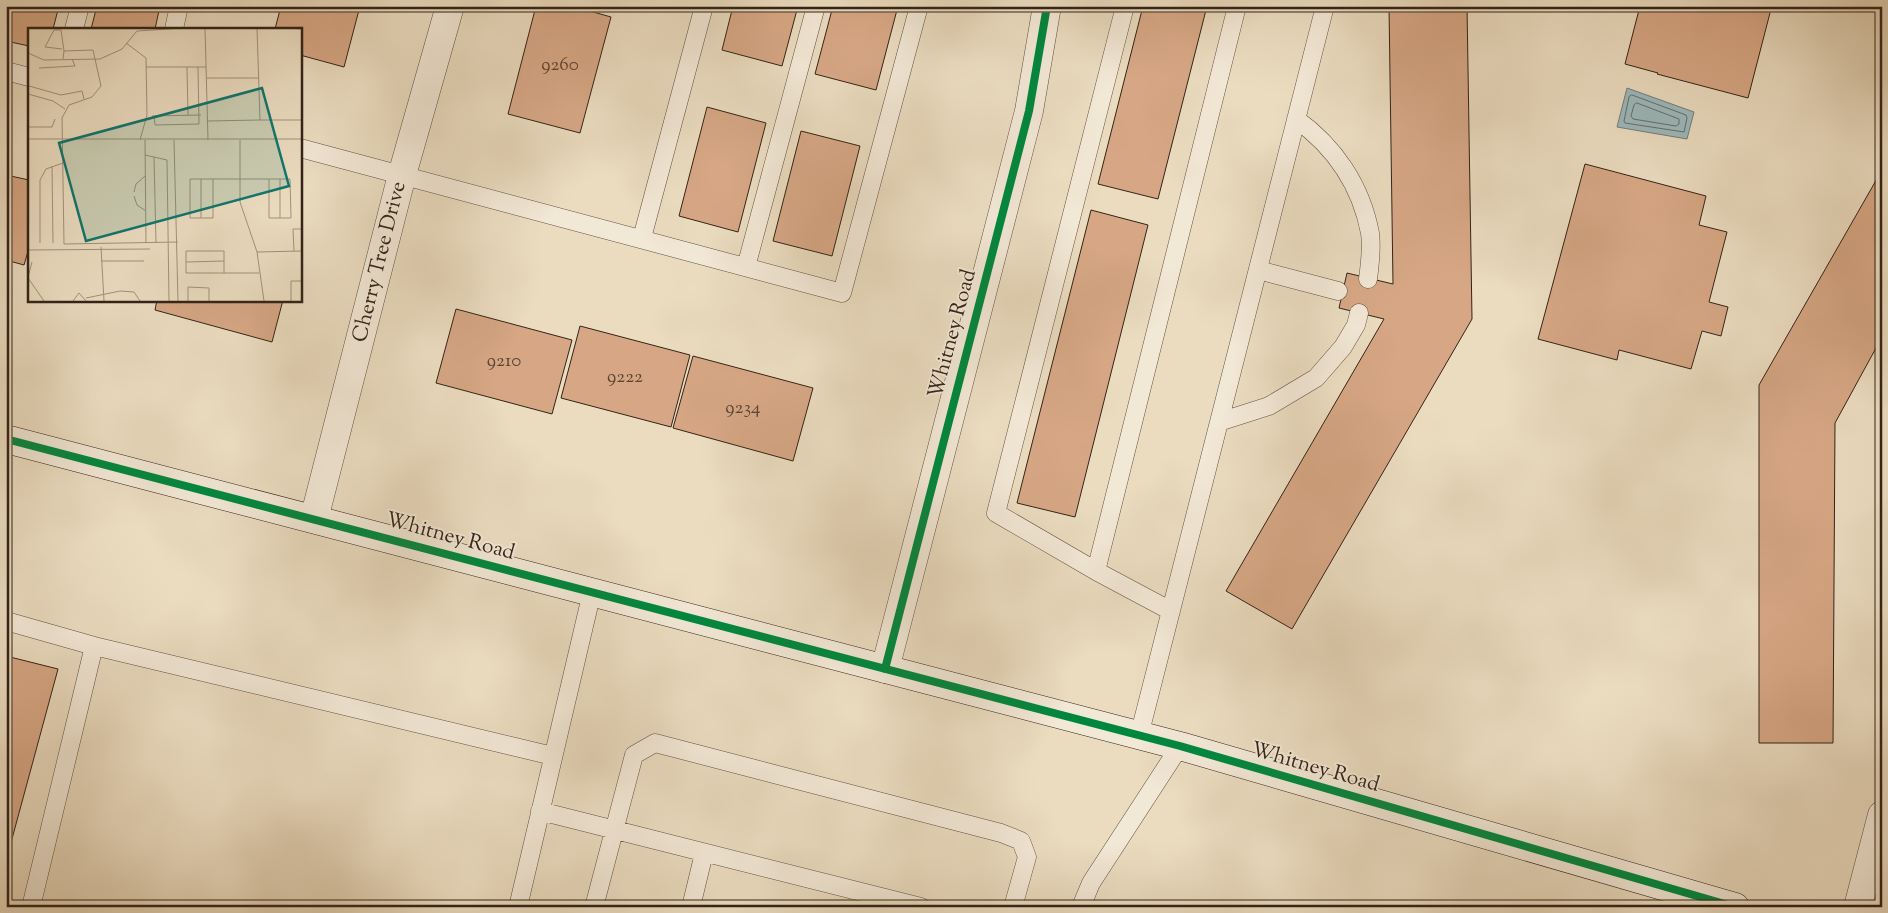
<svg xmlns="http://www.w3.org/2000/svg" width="1888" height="913" font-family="'Sorts Mill Goudy',serif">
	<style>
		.water { fill: #9cb9bc; stroke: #727d7a }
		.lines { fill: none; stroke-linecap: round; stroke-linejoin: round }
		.shore { stroke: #676e6a; stroke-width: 1 }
		.building { fill: #d7a785; stroke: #322318 }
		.lane-casing { stroke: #605142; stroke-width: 19 }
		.street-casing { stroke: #605142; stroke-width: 29 }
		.secondary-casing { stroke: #322318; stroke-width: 29 }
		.lane { stroke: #f2e8d6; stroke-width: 18 }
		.street { stroke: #f2e8d6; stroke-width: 28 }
		.secondary { stroke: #f2e8d6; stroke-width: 28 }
		.cycleway-casing { stroke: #f2e8d6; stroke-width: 11 }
		.cycleway { stroke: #00873e; stroke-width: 8 }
		.labels { text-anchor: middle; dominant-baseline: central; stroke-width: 4; stroke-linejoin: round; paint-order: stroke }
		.number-label { font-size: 19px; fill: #5b4433 }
		.street-label { font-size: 21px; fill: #322318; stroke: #f2e8d6 }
		.inset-road { fill: none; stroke: #a1927d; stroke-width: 1 }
		.view { fill: #0f766e; fill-opacity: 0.15; stroke: #0f766e; stroke-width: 2.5 }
		.inset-edge { fill: none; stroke: #322318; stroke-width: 2.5 }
	</style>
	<rect width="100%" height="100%" fill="#ebdcc0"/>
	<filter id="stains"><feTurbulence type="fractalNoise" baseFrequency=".004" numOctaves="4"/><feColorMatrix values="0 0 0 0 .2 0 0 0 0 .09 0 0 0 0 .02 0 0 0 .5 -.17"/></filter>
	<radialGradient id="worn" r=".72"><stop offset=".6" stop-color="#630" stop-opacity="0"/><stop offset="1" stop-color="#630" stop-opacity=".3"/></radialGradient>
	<path class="water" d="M1627 88 1694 112 1687 139 1617 127Z"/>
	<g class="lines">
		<path class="shore" d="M1632 95 1686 115 1687 118 1684 132 1625 123 1624 121 1629 97Z
			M1637 103 1679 119V124L1676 126 1633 119 1631 116 1634 105Z"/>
	</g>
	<path class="building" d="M6 6H59L53 29H29V46L6 41Z
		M97 6H160L155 29H91Z
		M281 6H360L344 67 300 55V29H275Z
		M536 6H572L611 17 580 133 508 114Z
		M598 6H614L613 10Z
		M733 6H798L782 66 722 50Z
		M833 6H898L876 90 815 74Z
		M1143 6H1207L1158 199 1098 184Z
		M1389 6H1467L1472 319 1292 629 1226 591 1384 319 1339 308 1347 273 1393 284Z
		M1640 6H1760L1771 9 1748 98 1657 74 1658 73 1625 64Z
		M707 107 766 123 738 232 679 216Z
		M801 131 860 146 832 256 773 241Z
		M1585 164 1706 196 1699 225 1727 232 1709 302 1728 307 1721 336 1702 331 1691 369 1619 350 1617 360 1538 339Z
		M1882 170V337L1835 423 1833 743H1759V385Z
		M6 175 29 180V248L24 265 6 260Z
		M1091 210 1148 225 1075 517 1017 503Z
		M157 300H283L272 342 155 310Z
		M456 309 572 340 552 414 436 383Z
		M580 326 690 355 671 427 561 398Z
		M693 356 813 388 793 461 673 428Z
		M6 656 58 669 6 861Z"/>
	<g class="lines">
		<defs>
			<path id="lane" d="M1125 6 996 513 1096 571 1171 611
				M74 29 80 6
				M174 29 179 6
				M6 71 29 77
				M1296 119C1335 147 1361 186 1370 233 1372 247 1370 264 1368 279
				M300 148 842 293 919 6
				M642 238 704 6
				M746 267 816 6
				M1258 270 1338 291
				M1219 422 1269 406 1316 378 1343 347 1356 325 1359 313
				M1096 571 1237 6
				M6 621 94 646
				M1139 736 1325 6
				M540 811 921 907
				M31 907 94 646 553 756
				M518 907 592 592
				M594 907 634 755 655 743 1001 833 1021 841 1027 857 1013 907
				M691 907 704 853
				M1081 907 1091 883 1180 746"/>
			<path id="street" d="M314 519 402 175 450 6
				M885 669 1029 111 1047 6
				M1858 907 1882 815"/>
			<path id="secondary" d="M6 439 1180 746 1735 907"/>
		</defs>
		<use href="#lane" class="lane-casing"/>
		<use href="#street" class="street-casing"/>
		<use href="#secondary" class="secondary-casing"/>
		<use href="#lane" class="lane"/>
		<use href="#street" class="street"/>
		<use href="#secondary" class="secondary"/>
		<defs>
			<path id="cycleway" d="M6 439 1180 746 1735 907
				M885 669 1029 111 1047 6"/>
		</defs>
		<use href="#cycleway" class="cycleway-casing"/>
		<use href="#cycleway" class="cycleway"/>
	</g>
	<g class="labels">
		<g class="number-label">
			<text x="560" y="65">9260</text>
			<text x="504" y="361">9210</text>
			<text x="625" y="377">9222</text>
			<text x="743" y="408">9234</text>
		</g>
		<g class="street-label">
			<text transform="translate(380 262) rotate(-76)">Cherry Tree Drive</text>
			<text transform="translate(953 334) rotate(-75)">Whitney Road</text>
			<text transform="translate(450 537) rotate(15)">Whitney Road</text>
			<text transform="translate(1315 768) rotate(16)">Whitney Road</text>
		</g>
	</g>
	<g transform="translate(28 28)">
		<rect width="274" height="274" fill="#ebdcc0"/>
		<path class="inset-road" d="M177 0 180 112M256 0 274 1M98 15 118 30 119 87 112 112M34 21 17 19 26 2H33L36 23M0 25 16 32 72 31 94 21 109 3 156 0M35 31 36 23 65 22 73 58 64 69 41 77 34 90 36 216 150 214M118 39H178M159 39 160 87M11 40 47 38 44 31M178 50H231M1 58 33 67 54 63 56 71M0 66 25 73 37 81M124 88 173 87M126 88 127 97 171 96 170 39M232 92H274M179 93 232 92 229 0M0 99H24L27 91M0 111H274M117 112 118 215M146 112 150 273M212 112V174L229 224 236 273M117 127 139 132 141 273M126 129 128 215M24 138 25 215M185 151V190H162V151H262L263 190H241V151M252 151V190M106 164 108 156 117 148M106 168 109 177 118 183M173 190V151M12 215V152L18 141 35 135M73 219 76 273M0 222 122 221M266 223 265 201H274M229 224 274 223M73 233H116M158 234 196 233M196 245V223H158V245H231M0 249 4 234M0 250 16 273M58 270 92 263 106 264 112 273M45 273 51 265 58 273M160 273V259L181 260V273M263 273V253H274"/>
		<path class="view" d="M234 60 261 158 58 213 31 115Z"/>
		<rect width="274" height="274" class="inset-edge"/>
	</g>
	<rect width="1888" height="913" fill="none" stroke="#ebdcc0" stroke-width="25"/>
	<rect x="8" y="8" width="1873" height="898" fill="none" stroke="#322318" stroke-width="2.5"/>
	<rect x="12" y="12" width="1863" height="888" fill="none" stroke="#322318"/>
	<rect width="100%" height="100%" filter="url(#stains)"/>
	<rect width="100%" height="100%" fill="url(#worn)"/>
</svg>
